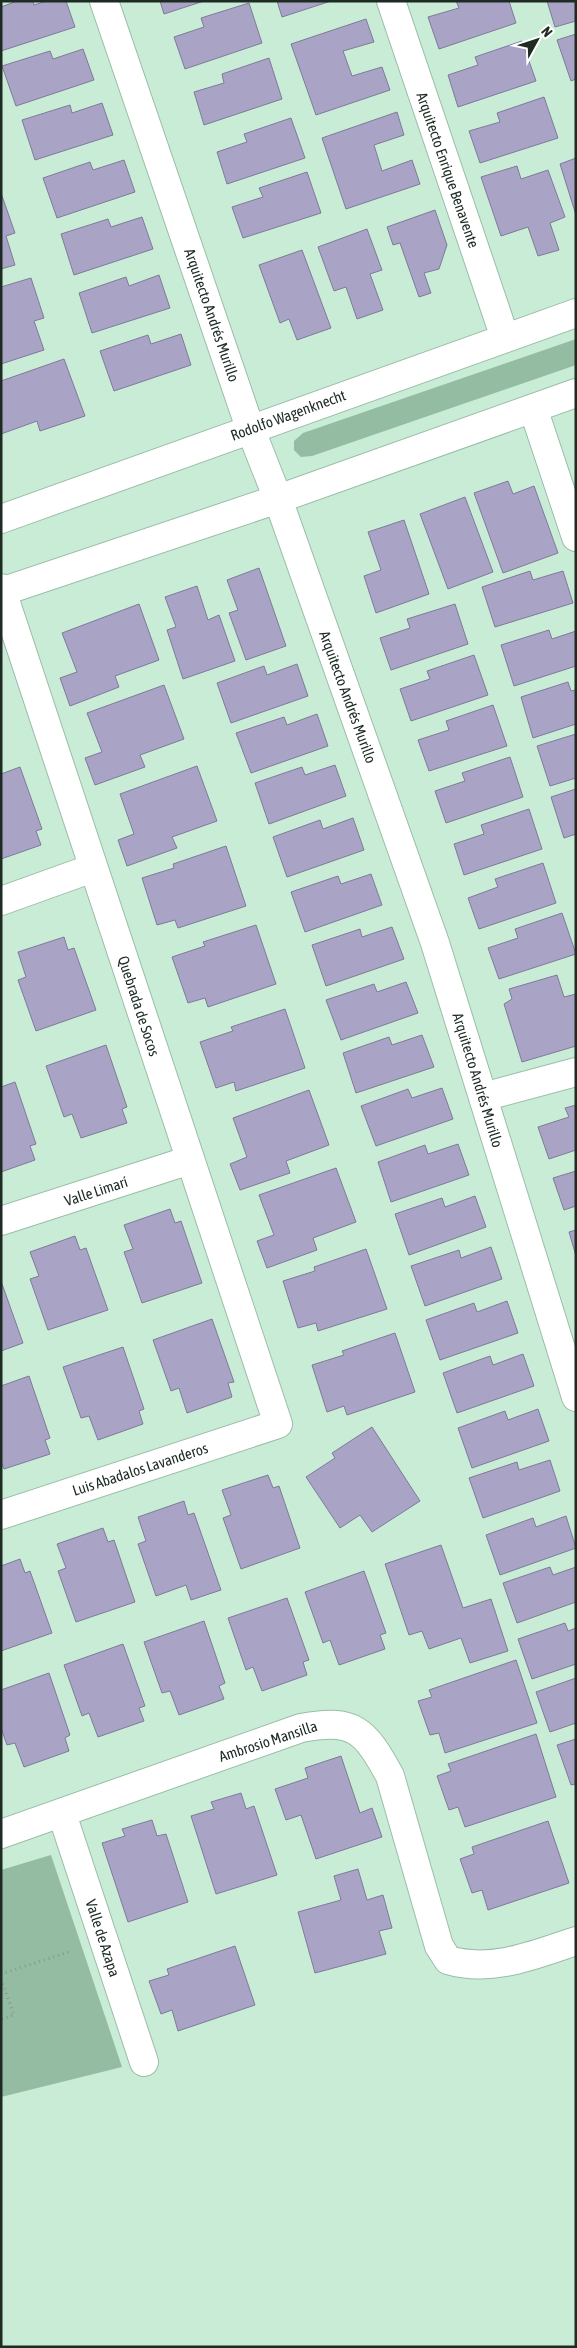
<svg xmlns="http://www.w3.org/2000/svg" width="577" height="2348" font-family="'Asap Condensed',sans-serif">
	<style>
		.green { fill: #93bca2 }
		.building { fill: #a9a4c5; stroke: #7f7a9a }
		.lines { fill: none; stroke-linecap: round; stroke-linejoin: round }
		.minor-casing { stroke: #9bbda8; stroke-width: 30 }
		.path { stroke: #819c8b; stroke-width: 3; stroke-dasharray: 1 4; stroke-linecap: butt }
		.minor { stroke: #fff; stroke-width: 28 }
		.labels { text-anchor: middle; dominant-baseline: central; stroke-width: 5; stroke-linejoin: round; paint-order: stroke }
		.street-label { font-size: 15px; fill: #1d2b23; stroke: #fff }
	</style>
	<rect width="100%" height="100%" fill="#c8ecd5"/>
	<path class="green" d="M576 339V365L312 456 301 457 294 450V441L303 433Z
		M51 1855 122 2067 1 2097V1870Z"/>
	<path class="building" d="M17 1H33L34 5 47 1H66L75 27 1 51V7Z
		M160 1H204L164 14Z
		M277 1H331L282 17Z
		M456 1H509L516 23 439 49 428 17 459 8Z
		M547 1H576V21L555 27Z
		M249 3 262 43 185 69 174 37 204 27 201 18Z
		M366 19 374 42 343 51 352 76 382 67 390 90 316 115 291 44Z
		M576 34V79L571 81 557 40Z
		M522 41 536 81 458 107 448 75 478 65 475 57Z
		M83 49 94 80 16 106 2 66 50 51 53 59Z
		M269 58 282 99 204 125 194 92 224 83 222 74Z
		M544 97 558 138 480 163 469 131 500 122 497 113Z
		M102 103 113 135 35 160 22 120 70 105 72 113Z
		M397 112 404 135 374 145 382 171 412 160 420 184 346 209 322 138Z
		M291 118 305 158 227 184 217 152 247 142 244 134Z
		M576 158V215L560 164Z
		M124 160 135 192 57 218 43 178 90 162 93 170Z
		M517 166 521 179 548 170 565 217 550 223 559 250 538 256 528 227 501 236 481 177Z
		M307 172 321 213 243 238 232 207 263 197 259 188Z
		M1 193 15 233 6 236 15 265 1 269Z
		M435 210 447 245 439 269 424 273 431 293 419 297 400 243 393 245 387 227Z
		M142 217 153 249 74 275 61 234 108 219 111 227Z
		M367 229 382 270 370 274 383 310 357 319 346 287 334 291 318 247Z
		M302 250 331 328 297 340 289 319 280 323 259 265Z
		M159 275 170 308 92 333 79 293 126 277 129 286Z
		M31 278 44 318 34 321 44 350 1 364V287Z
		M181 334 191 365 114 391 100 351 148 335 151 344Z
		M64 359 85 416 40 431 37 421 1 434V381Z
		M508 481 513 494 534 486 558 553 503 573 474 493Z
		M465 497 493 572 448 589 420 514Z
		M404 520 429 594 376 613 364 576 381 570 368 532Z
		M259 568 286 646 246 660 229 613 238 610 227 580Z
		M530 571 533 580 563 571 573 603 495 627 482 587Z
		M197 586 208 620 219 615 235 661 183 679 167 630 176 627 165 597Z
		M139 604 159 660 115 676 119 687 70 706 60 678 77 672 62 633Z
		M455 604 468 644 391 670 380 638 410 628 407 619Z
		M549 630 552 639 576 631V666L514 686 501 645Z
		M474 655 488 695 411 721 400 689 430 679 427 671Z
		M297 664 308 696 231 723 217 683 264 666 267 675Z
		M568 682 571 691 576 690V724L533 738 521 697Z
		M164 685 184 739 140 755 145 767 95 785 85 758 102 752 87 713Z
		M493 705 507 746 429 771 418 740 449 730 446 721Z
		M317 714 328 746 251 773 236 733 284 717 287 725Z
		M576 734V778L550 786 537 746Z
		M510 757 523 797 446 823 435 791 465 781 462 773Z
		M335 765 346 796 269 824 255 783 302 767 305 775Z
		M197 766 217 821 172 837 177 848 127 866 118 840 134 834 120 794Z
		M20 767 42 829 36 831 41 845 1 859V774Z
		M576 789V834L564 838 551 797Z
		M529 809 542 849 464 875 454 844 484 834 481 825Z
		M353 818 364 850 287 877 273 837 320 820 323 829Z
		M226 846 246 906 178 928 175 920 157 925 142 878 174 868 173 864Z
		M543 863 556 903 479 929 468 898 498 887 495 879Z
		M371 874 382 905 305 932 291 892 338 876 341 884Z
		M562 913 576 954 499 979 488 948 518 938 515 929Z
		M256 925 276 984 208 1007 205 998 188 1003 172 957 205 946 203 942Z
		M392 927 404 959 326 986 312 945 360 929 362 937Z
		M64 937 68 950 74 948 96 1010 36 1031 18 980 26 977 18 952Z
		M557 975 564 997 576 994V1046L522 1062 504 1004 512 999 509 989Z
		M406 982 418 1013 341 1040 326 1000 374 984 377 992Z
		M285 1009 305 1068 236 1091 234 1082 216 1088 200 1042 233 1031 231 1027Z
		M422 1035 434 1067 356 1093 343 1053 389 1037 392 1045Z
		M106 1045 127 1107 122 1109 127 1123 81 1138 72 1114 64 1117 46 1066Z
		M15 1082 36 1144 30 1146 35 1160 1 1172V1087Z
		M442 1088 453 1119 376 1146 361 1106 408 1089 412 1098Z
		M309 1090 329 1145 286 1161 290 1173 240 1190 230 1164 247 1157 233 1118Z
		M576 1105V1150L549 1159 538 1127 569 1117 565 1108Z
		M458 1144 469 1175 391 1202 378 1162 425 1145 428 1154Z
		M336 1168 356 1222 313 1238 317 1250 267 1268 257 1241 274 1235 259 1195Z
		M576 1171V1206L564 1210 553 1178Z
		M475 1196 486 1227 409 1255 395 1214 442 1198 445 1207Z
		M170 1209 175 1223 181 1221 202 1283 142 1303 124 1252 133 1249 124 1225Z
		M576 1230V1256L569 1232Z
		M75 1236 80 1250 86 1248 108 1310 48 1330 30 1279 39 1276 30 1252Z
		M491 1247 502 1279 425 1306 411 1266 459 1250 461 1258Z
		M366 1249 387 1309 318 1331 316 1323 298 1328 283 1281 315 1271 314 1267Z
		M1 1281 23 1343 1 1351Z
		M507 1301 518 1333 440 1360 426 1320 474 1303 477 1312Z
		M212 1319 234 1382 228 1383 232 1397 187 1413 179 1388 171 1391 153 1340Z
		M395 1333 415 1392 347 1415 344 1406 327 1412 312 1365 344 1355 342 1351Z
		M123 1347 144 1409 139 1411 143 1424 98 1440 89 1416 81 1418 63 1367Z
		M523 1354 534 1386 457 1413 443 1373 490 1356 493 1365Z
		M29 1376 50 1438 45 1440 50 1454 4 1469 1 1462V1386Z
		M538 1409 549 1441 472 1468 458 1428 505 1411 508 1420Z
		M372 1427 420 1501 372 1532 360 1515 340 1528 306 1477 335 1458 332 1453Z
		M550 1460 560 1491 483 1518 469 1478 517 1462 519 1470Z
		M268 1475 273 1488 279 1486 300 1548 241 1569 223 1518 231 1515 222 1490Z
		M184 1501 188 1515 194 1513 221 1590 191 1600 186 1585 156 1596 138 1544 146 1541 138 1517Z
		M566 1516 576 1548 500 1575 486 1535 533 1518 536 1527Z
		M103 1528 108 1542 114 1540 135 1602 76 1622 58 1571 66 1568 57 1544Z
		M441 1545 463 1608 491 1599 508 1651 470 1663 461 1638 429 1649 422 1631 409 1635 385 1564Z
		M20 1559 25 1573 30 1571 52 1633 1 1651V1566Z
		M550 1567 553 1575 576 1567V1602L517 1623 503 1583Z
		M364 1571 386 1633 380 1635 385 1649 339 1665 330 1640 323 1643 305 1592Z
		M287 1598 309 1660 303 1662 307 1675 262 1691 253 1667 246 1670 228 1618Z
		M204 1621 225 1683 219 1686 224 1699 179 1715 170 1691 162 1693 144 1642Z
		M565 1623 568 1631 576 1628V1664L532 1679 518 1639Z
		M123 1644 145 1706 139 1708 144 1721 98 1737 89 1713 82 1716 64 1665Z
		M516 1660 537 1723 445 1753 439 1733 430 1735 418 1701 432 1697 429 1690Z
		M49 1673 70 1735 65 1738 69 1751 24 1767 15 1743 7 1745 1 1728V1690Z
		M576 1678V1723L550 1732 536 1692Z
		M536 1734 556 1797 465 1827 458 1807 449 1810 437 1776 451 1771 448 1764Z
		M576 1739V1784L571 1785 557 1745Z
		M341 1756 360 1813 372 1808 382 1837 316 1859 301 1815 286 1820 275 1789 308 1778 305 1768Z
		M241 1793 246 1809 254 1806 277 1875 216 1894 191 1816 214 1809 211 1802Z
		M152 1820 157 1836 166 1834 188 1902 128 1922 102 1843 125 1836 122 1829Z
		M548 1821 569 1883 488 1910 482 1890 472 1893 460 1859 474 1854 472 1847Z
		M358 1869 367 1900 383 1895 392 1928 379 1931 386 1954 315 1973 298 1912 341 1900 334 1876Z
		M235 1946 255 2005 178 2031 172 2010 161 2014 149 1981 169 1975 167 1969Z"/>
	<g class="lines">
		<defs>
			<path id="minor" d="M104 1 250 428 278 499 435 943 576 1397
				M391 1 505 338
				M533 408 576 537
				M1 519 576 313
				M1 588 278 1424 1 1515
				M1 592 278 499 576 393
				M1 901 93 868
				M483 1097 576 1072
				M1 1221 190 1160
				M62 1814 144 2062
				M1 1834 301 1728C354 1718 365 1730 390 1776L439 1946 448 1960C492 1973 534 1955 576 1941"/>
		</defs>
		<use href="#minor" class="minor-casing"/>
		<path class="path" d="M1 1974 72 1951
			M1 1979 14 2015 1 2019"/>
		<use href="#minor" class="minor"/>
	</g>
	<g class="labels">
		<g class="street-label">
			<text transform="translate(448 170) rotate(71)">Arquitecto Enrique Benavente</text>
			<text transform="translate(212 315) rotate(71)">Arquitecto Andrés Murillo</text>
			<text transform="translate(288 415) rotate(-20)">Rodolfo Wagenknecht</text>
			<text transform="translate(348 697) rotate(70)">Arquitecto Andrés Murillo</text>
			<text transform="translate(139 1006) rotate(72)">Quebrada de Socos</text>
			<text transform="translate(478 1080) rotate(73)">Arquitecto Andrés Murillo</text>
			<text transform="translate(96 1191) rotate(-18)">Valle Limarí</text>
			<text transform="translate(140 1469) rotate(-18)">Luis Abadalos Lavanderos</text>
			<text transform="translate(268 1741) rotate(-18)">Ambrosio Mansilla</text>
			<text transform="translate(103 1938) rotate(72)">Valle de Azapa</text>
		</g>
	</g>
	<rect width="577" height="2348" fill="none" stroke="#1d2b23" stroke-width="5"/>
	<g transform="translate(537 40) rotate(50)" stroke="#ffffff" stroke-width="4" paint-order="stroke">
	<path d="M0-4L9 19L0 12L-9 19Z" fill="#1d2b23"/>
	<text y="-8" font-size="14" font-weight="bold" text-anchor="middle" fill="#1d2b23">N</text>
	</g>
</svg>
